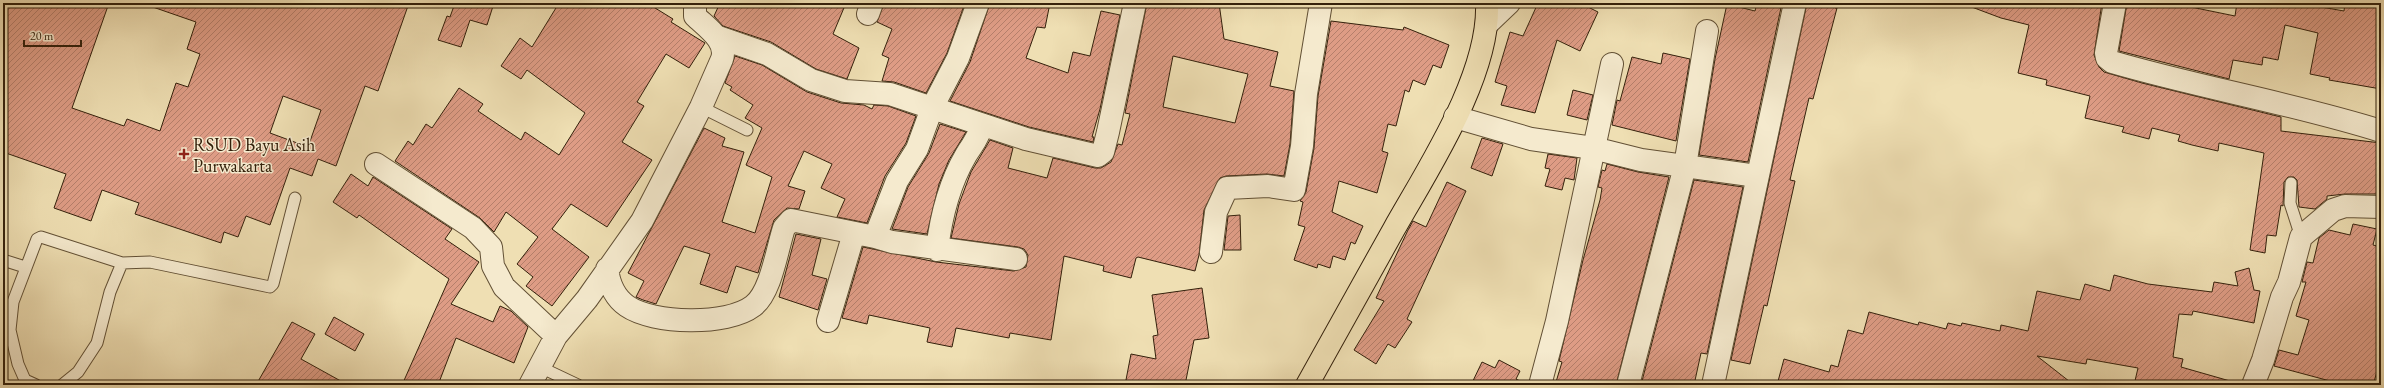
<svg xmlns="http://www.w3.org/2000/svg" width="2384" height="388" font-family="'EB Garamond',serif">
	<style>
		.building { fill: url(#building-hatch); stroke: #33200b; fill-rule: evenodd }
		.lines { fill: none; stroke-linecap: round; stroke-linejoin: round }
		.lane-casing { stroke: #625035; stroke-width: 13 }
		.street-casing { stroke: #625035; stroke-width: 24 }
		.highway-casing { stroke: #33200b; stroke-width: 24 }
		.lane { stroke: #f5eace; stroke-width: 11 }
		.street { stroke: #f5eace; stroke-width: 22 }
		.highway { stroke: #efdfb3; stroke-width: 22 }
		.poi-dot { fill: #8f2418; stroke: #f5eace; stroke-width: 1.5 }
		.labels { text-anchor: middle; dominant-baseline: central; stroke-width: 3; stroke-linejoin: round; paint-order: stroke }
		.poi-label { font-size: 18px; fill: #33200b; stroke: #f5eace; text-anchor: start }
	</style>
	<defs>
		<pattern id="building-hatch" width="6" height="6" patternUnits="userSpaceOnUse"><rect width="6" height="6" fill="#de9c85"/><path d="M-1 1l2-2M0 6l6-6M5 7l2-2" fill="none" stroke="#b57f6b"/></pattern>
	</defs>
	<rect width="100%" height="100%" fill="#efdfb3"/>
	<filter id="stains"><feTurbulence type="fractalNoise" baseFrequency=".005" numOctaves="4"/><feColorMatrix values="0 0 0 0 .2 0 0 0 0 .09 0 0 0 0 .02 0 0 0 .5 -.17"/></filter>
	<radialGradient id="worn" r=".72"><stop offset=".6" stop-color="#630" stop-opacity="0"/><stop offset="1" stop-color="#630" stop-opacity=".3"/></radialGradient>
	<path class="building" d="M3 3H109L72 108 124 126 127 119 160 131 176 83 188 87 200 54 187 49 196 22 147 5 148 3H409L378 91 365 86 336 166 318 159 312 176 290 168 270 225 246 216 238 237 224 232 221 243 135 214 139 203 102 190 91 221 54 208 66 174 3 152ZM283 96 321 110 308 147 270 133Z
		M455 3H494L487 25 470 20 461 47 438 40 447 16 450 17Z
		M559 3H647L673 19 671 22 705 43 689 68 666 54 637 102 644 106 622 142 652 160 607 227 571 204 552 229 589 257 552 306 526 286 533 277 517 264 538 237 506 212 494 232 480 218 395 161 408 141 413 145 426 124 432 128 459 88 483 104 478 111 521 140 525 132 559 155 585 113 527 70 521 79 501 66 520 38 532 47Z
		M720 3H846L833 34 859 48 847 79 816 69 771 42 723 26 714 16Z
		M884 3H965L947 53 926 93 894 82 882 81 889 58 882 55 892 29 877 22Z
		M990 3H1050L1045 28 1037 27 1026 58 1068 73 1073 52 1090 56 1101 11 1120 15 1100 109 1092 137H1094L1093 142 1029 127 950 101 970 62Z
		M1147 3H1219L1224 39 1278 52 1270 86 1294 91 1290 144 1284 176 1267 174 1226 176 1220 178 1204 210 1199 255 1195 271 1138 257 1136 258 1131 278 1103 271 1104 266 1064 256 1051 340 1010 333 1009 338 956 328 952 347 927 342 930 328 869 315 867 324 842 318 863 247 936 262 1014 271 1026 267 1028 255 1024 249 1018 247 951 238 959 204 971 172 990 140 1013 148 1008 168 1047 178 1053 158 1095 168H1101L1111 162 1118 144 1122 145 1130 114 1125 113ZM1173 56 1248 74 1235 123 1163 107Z
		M1538 3H1580L1598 12 1580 51 1557 40 1535 113 1501 105 1507 86 1495 82 1510 32 1523 36Z
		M1757 3H1782L1748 162 1699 155 1715 59 1727 4 1755 11Z
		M1807 3H1836L1835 8H1837L1813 99 1809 98 1790 180 1795 181 1767 306 1764 305 1750 364 1731 360Z
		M1970 3H2102L2094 55 2099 67 2104 72 2142 83 2281 117V131L2381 143V194H2345L2327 196V199L2315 209 2299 207 2297 180 2294 177H2288L2284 182 2283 206 2281 205 2276 236 2267 235 2265 253 2250 250 2264 153 2219 143 2218 151 2192 145 2178 141 2180 135 2152 128 2149 139 2122 132 2124 127 2085 118 2090 96 2046 85 2047 80 2018 73 2029 25 2001 18 1969 6Z
		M2127 3H2192L2191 7 2235 16 2237 3H2311L2310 5 2344 11 2345 3 2381 6V89L2329 80 2330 78 2310 74 2318 33 2285 25 2278 60 2263 57 2262 65 2233 60 2229 79 2119 51Z
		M1331 21 1403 30 1404 27 1449 45 1441 68 1433 65 1425 85 1413 80 1409 92 1405 90 1396 126 1388 124 1382 151 1388 153 1377 193 1339 181 1332 212 1363 226 1355 244 1351 242 1345 260 1333 256 1330 268 1318 264 1317 268 1294 260 1305 227 1298 225 1303 202 1300 201 1306 192 1314 148 1318 96Z
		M1663 53 1690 59 1676 141 1612 125 1617 100 1620 101 1632 57 1661 64Z
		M735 56 762 65 807 92 841 103 864 105 872 109 874 105 888 106 916 116 906 143 885 176 867 223 837 217 845 199 821 188 832 164 804 151 788 186 805 191 799 209 787 208 774 220 758 273 736 266 727 293 700 284 710 254 684 246 656 304 643 300 636 297 644 281 628 273 704 128 725 138 722 146 744 152 722 222 755 233 772 177 746 165 762 128 745 118 753 105 730 90 732 87 725 83Z
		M1573 90 1593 95 1587 120 1567 115Z
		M940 124 966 132 949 160 939 184 927 234 892 229 908 187 929 153Z
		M1482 138 1503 144 1492 176 1471 168Z
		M1548 154 1577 158 1574 180 1565 178 1562 190 1545 186 1550 169 1545 168Z
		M1607 164 1638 172 1669 177 1616 385H1565L1556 382 1562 362 1559 361 1583 260 1600 200 1602 188 1598 187 1602 170 1605 171Z
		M351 174 368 186 373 177 452 229 445 239 479 262 451 304 493 322 500 306 511 311 528 327 514 363 456 338 438 385H402L449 279 359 215 357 218 333 202Z
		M1694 180 1743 187 1707 354 1701 353 1694 385H1641Z
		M1447 182 1466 191 1407 319 1412 322 1395 348 1388 344 1376 364 1354 350 1384 301 1376 298 1408 230 1413 221 1426 227Z
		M1240 215 1241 250H1224L1228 216Z
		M2353 224 2377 229 2373 245 2381 247V358L2373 385H2345L2274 366 2279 350 2298 355 2309 320 2296 316 2306 282H2302L2307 262 2313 263 2319 238 2329 230 2350 235Z
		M796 234 821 239 812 275 827 279 818 310 779 297Z
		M2249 268 2254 290 2260 291 2254 323 2193 311 2192 315 2179 314 2173 357 2183 359 2181 367 2230 381 2229 385H2134L2138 368 2087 359 2086 364 2037 356 2074 385H1777L1784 359 1829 372 1831 365 1838 367 1848 330 1863 334 1869 312 1918 325 1919 322 1946 329 1948 323 1961 326 1962 323 2000 331 2001 325 2028 331 2037 291 2080 300 2085 284 2110 291 2114 275 2148 284 2212 292 2214 282 2238 286 2235 272Z
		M1202 288 1209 338 1194 340 1185 385H1125L1131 354 1156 359 1153 336 1158 335 1152 295Z
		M334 317 364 334 355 351 325 334Z
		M292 322 315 334 301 359 348 385H256Z
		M1499 360 1520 371 1516 379 1528 385H1471L1482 362 1495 368Z"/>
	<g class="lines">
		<defs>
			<path id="lane" d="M701 107 747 130
				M2291 183 2290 203 2301 237
				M3 260 25 267
				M540 367 578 385
				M36 385 25 380 18 364 10 330 13 302 37 239 41 237 122 263 150 262 270 287 273 284 295 198
				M62 385 78 372 97 343 110 292 122 263"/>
			<path id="street" d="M2115 3 2106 53 2107 58 2112 62C2201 88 2292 103 2381 131
				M868 14 872 3
				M1488 23 1509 3
				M718 37 767 54 811 80 845 91 890 94 1026 139 1098 156 1103 152 1108 132 1135 3
				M1455 117 1531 139 1593 148 1641 160 1757 176
				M376 164 473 228 491 247 493 266 504 287 556 336
				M875 237 897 181 917 149 932 108 958 58 978 3
				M937 250C941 216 949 184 966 155 974 142 977 141 982 125
				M1211 252 1216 212 1227 188 1268 186 1294 190 1302 146 1306 94 1321 3
				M607 269C609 284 614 297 627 306 653 324 727 326 753 306 771 293 777 249 784 228L791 220 875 237 892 242 1016 259
				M828 321 854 233
				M530 385 556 336 587 299 642 221 701 107 722 59C728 41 706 27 695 16V3
				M1540 385 1557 321 1612 64
				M1628 385 1685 166 1707 31
				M1713 385 1795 3
				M2253 385 2263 360 2282 297 2289 282 2301 237 2333 210 2345 206 2381 207"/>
			<path id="highway" d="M1307 385C1336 333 1365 281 1394 229 1429 167 1490 75 1487 3"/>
		</defs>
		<use href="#lane" class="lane-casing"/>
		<use href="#street" class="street-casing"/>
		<use href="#highway" class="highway-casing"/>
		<use href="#lane" class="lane"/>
		<use href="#street" class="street"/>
		<use href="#highway" class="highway"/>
	</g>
	<path class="poi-dot" d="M182 148h4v4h4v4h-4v4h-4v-4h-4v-4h4z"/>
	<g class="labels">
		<g class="poi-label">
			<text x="193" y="144">RSUD Bayu Asih<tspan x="193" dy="21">Purwakarta</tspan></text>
		</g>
	</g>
	<rect width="2384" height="388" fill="none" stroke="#efdfb3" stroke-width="16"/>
	<rect x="4" y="4" width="2376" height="380" fill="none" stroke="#33200b" stroke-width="2"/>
	<rect x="8" y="8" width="2368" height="372" fill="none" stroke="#33200b"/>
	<path d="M24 40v6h57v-6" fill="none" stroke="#33200b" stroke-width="2"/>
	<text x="30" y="40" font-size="12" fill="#33200b" stroke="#f5eace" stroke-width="3" paint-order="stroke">20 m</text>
	<rect width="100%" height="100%" filter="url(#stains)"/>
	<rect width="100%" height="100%" fill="url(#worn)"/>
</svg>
